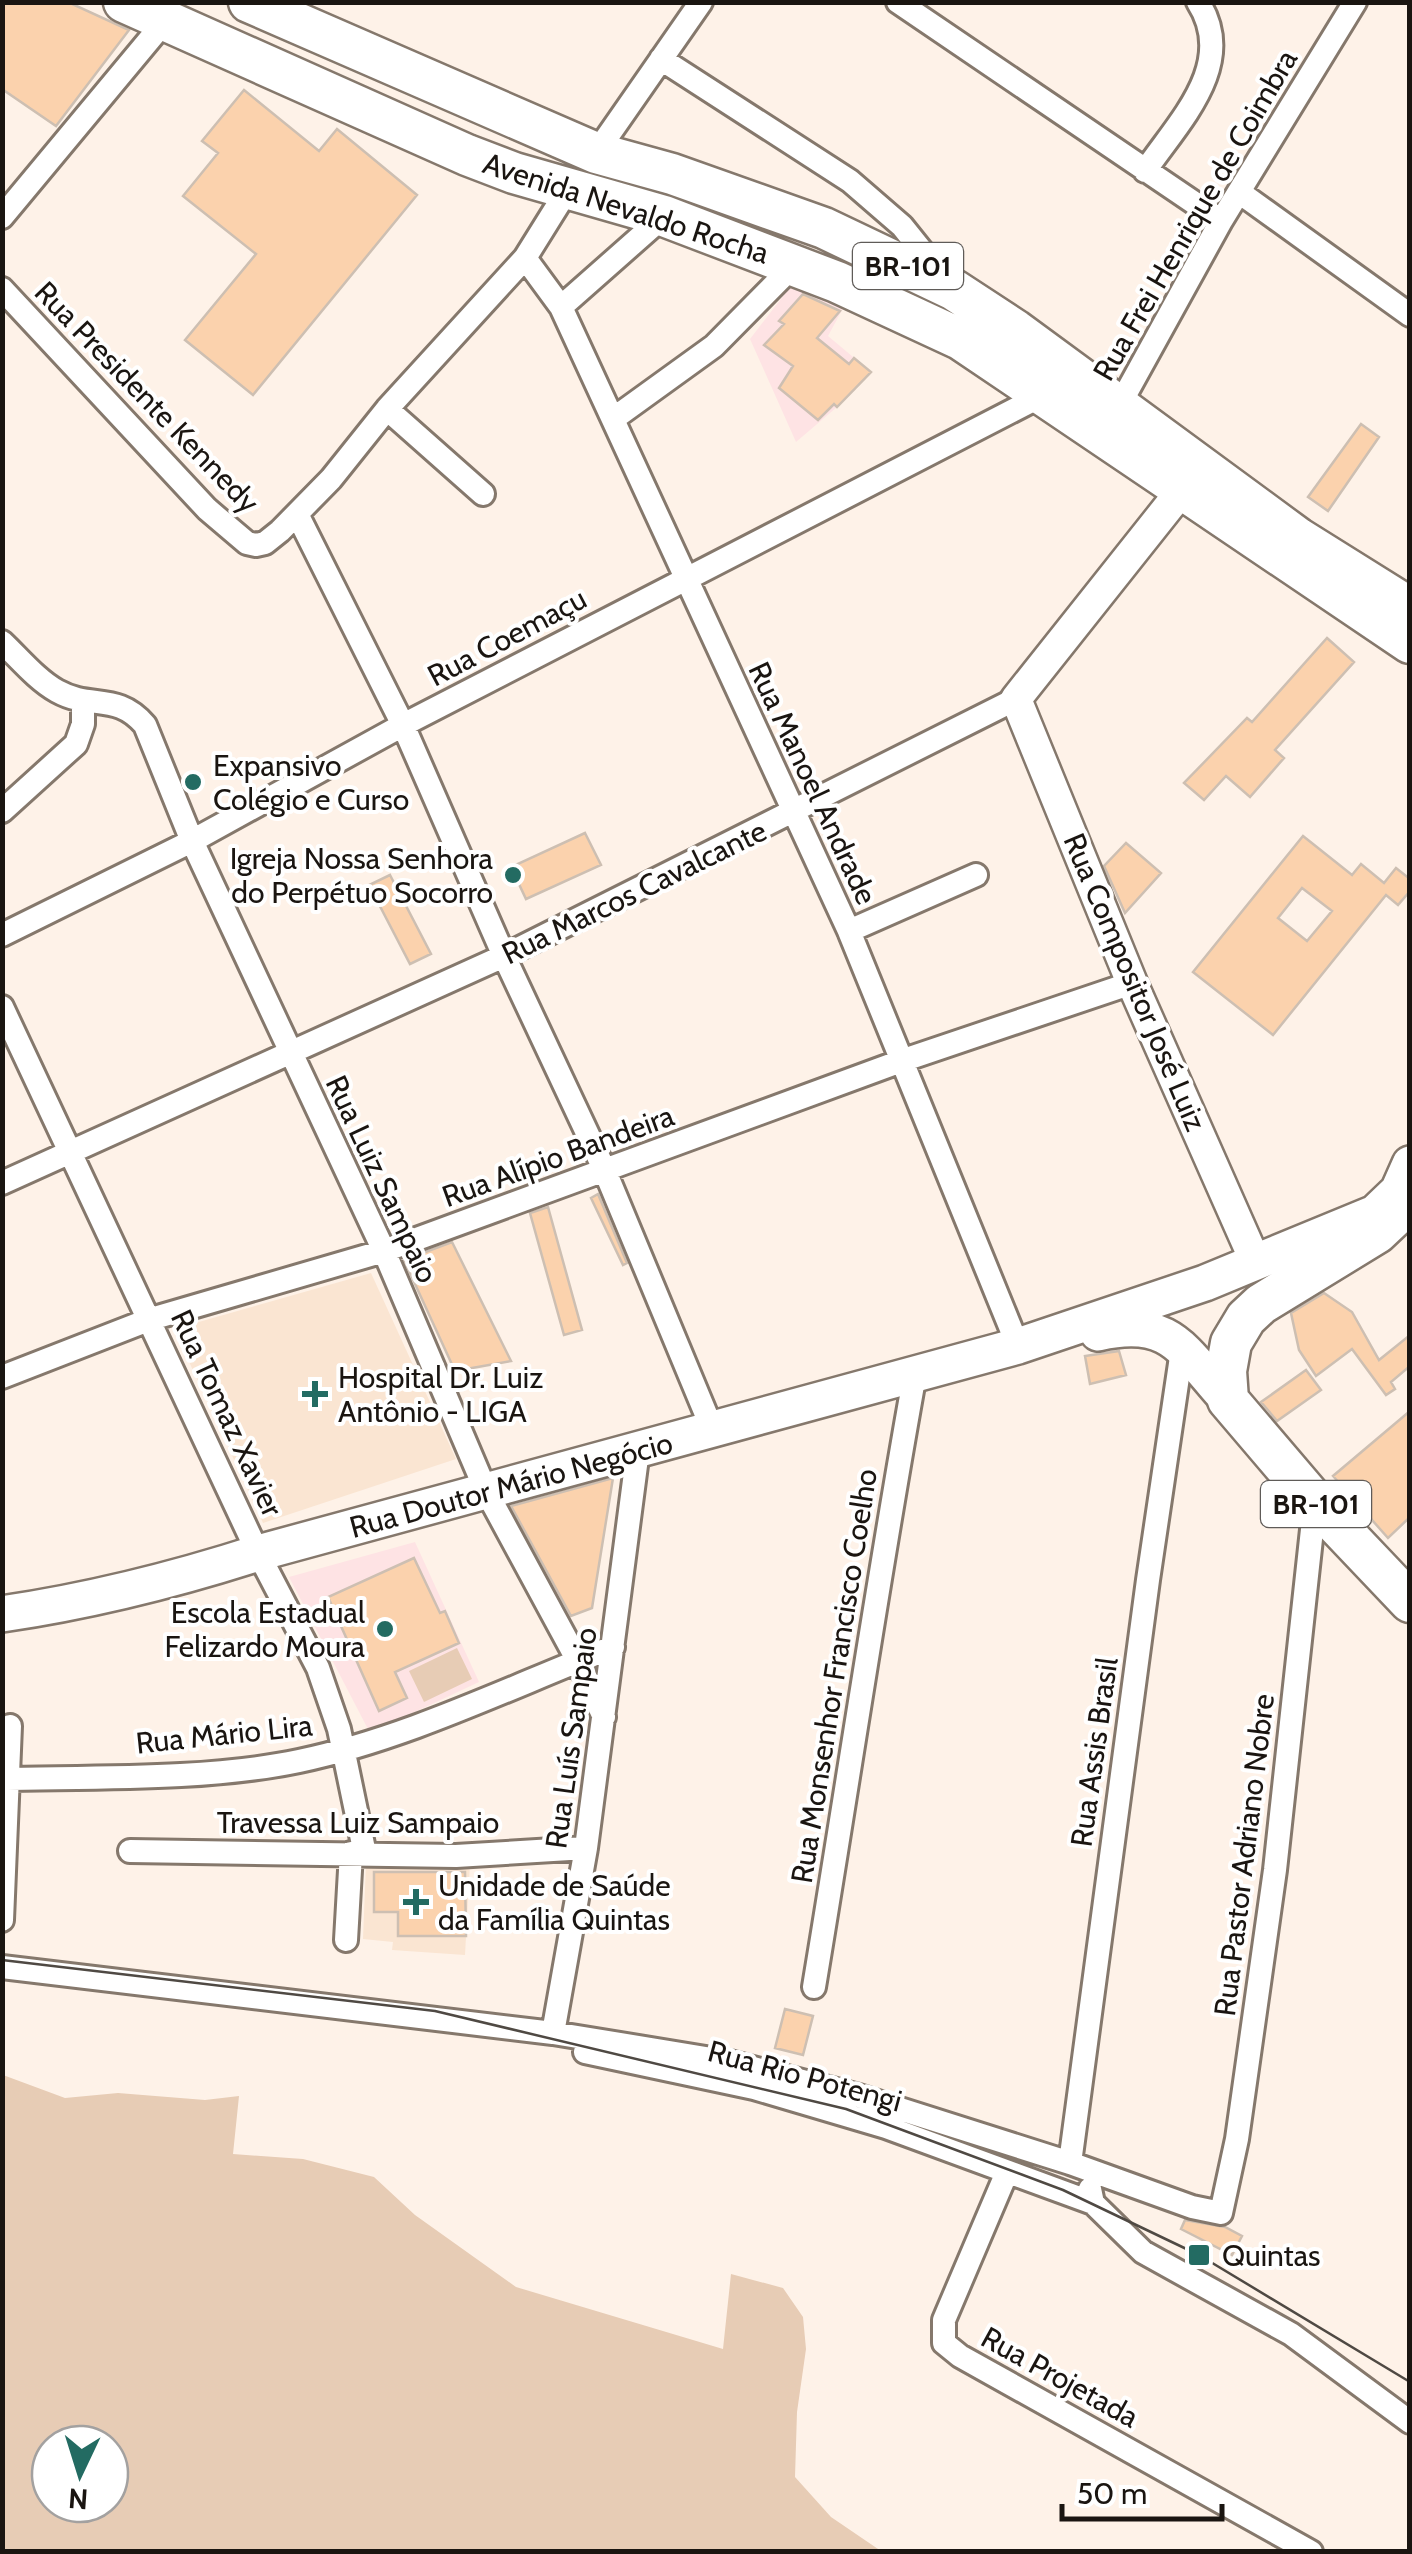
<svg xmlns="http://www.w3.org/2000/svg" width="1412" height="2554" font-family="Cabin,sans-serif">
	<style>
		.built { fill: #fae5d2 }
		.education { fill: #fee3e4 }
		.green { fill: #e7ccb5; fill-rule: evenodd }
		.building { fill: #fbd2ad; stroke: #cdbfb2; stroke-width: 2.5; fill-rule: evenodd }
		.lines { fill: none; stroke-linecap: round; stroke-linejoin: round }
		.street-casing { stroke: #85786c; stroke-width: 28 }
		.secondary-casing { stroke: #85786c; stroke-width: 35 }
		.primary-casing { stroke: #85786c; stroke-width: 40 }
		.highway-casing { stroke: #85786c; stroke-width: 45 }
		.street { stroke: #fff; stroke-width: 22 }
		.secondary { stroke: #fff; stroke-width: 30 }
		.primary { stroke: #fff; stroke-width: 35 }
		.highway { stroke: #fff; stroke-width: 40 }
		.tram { stroke: #4f4943; stroke-width: 2.5 }
		.poi-dot { fill: #236b62; stroke: #fff; stroke-width: 4 }
		.labels { text-anchor: middle; dominant-baseline: central; stroke-width: 8; stroke-linejoin: round; paint-order: stroke }
		.shield { fill: #fff; stroke: #5f5b58; stroke-width: 2.5 }
		.shield-label { font-size: 28px; font-weight: bold; fill: #1a1511 }
		.street-label { font-size: 30px; fill: #1a1511; stroke: #fff }
		.poi-label { font-size: 30px; fill: #1a1511; stroke: #fff; text-anchor: start }
	</style>
	<rect width="100%" height="100%" fill="#fef2e8"/>
	<path class="built" d="M371 1273 456 1459 263 1523 174 1329Z
		M470 1863 465 1955 392 1950 393 1942 363 1939 366 1864Z"/>
	<path class="education" d="M797 278 847 301 828 336 871 372 837 407 796 442 750 339Z
		M415 1542 479 1682 370 1733 289 1577Z"/>
	<path class="green" d="M457 1648 472 1679 424 1702 409 1671Z
		M3 2075 65 2098 118 2093 205 2100 239 2096 233 2154 303 2159 374 2177 415 2215 516 2287 723 2349 731 2274 783 2288 803 2317 806 2349 797 2412 795 2477 831 2517 881 2551H3ZM50 2444H110V2504H50Z"/>
	<path class="building" d="M2 2H68L129 30 56 126 2 89Z
		M244 90 319 151 337 129 417 195 253 395 185 340 256 254 183 196 218 153 202 141Z
		M803 294 840 311 817 338 849 364 854 358 871 372 837 407 834 404 818 420 779 388 793 366 764 345 784 324 779 321Z
		M1361 424 1379 437 1328 511 1308 497Z
		M1327 638 1354 662 1275 750 1284 758 1250 797 1226 776 1204 800 1184 783 1247 718 1252 722Z
		M585 833 601 865 526 899 511 867Z
		M1303 836 1352 875 1361 864 1384 883 1396 868 1410 879V891L1398 905 1386 895 1273 1035 1193 972ZM1302 888 1332 911 1307 941 1278 918Z
		M1126 843 1161 873 1125 913 1104 866Z
		M390 875 431 954 410 964 369 885Z
		M598 1194 627 1263 623 1265 591 1198Z
		M548 1207 582 1330 564 1335 530 1213Z
		M452 1242 511 1361 455 1371 404 1260Z
		M1324 1293 1352 1312 1379 1360 1410 1335V1366L1391 1382 1395 1389 1386 1395 1352 1349 1316 1376 1299 1350 1291 1313Z
		M1119 1351 1126 1375 1090 1384 1085 1356Z
		M1306 1370 1321 1390 1277 1421 1261 1402Z
		M1410 1411V1517L1388 1538 1333 1476Z
		M613 1478 592 1608 571 1616 511 1506Z
		M414 1558 440 1613 445 1611 459 1643 395 1672 407 1698 379 1711 328 1597Z
		M374 1872H465L466 1936H398V1912H374Z
		M785 2009 813 2016 803 2055 775 2048Z
		M1185 2220 1225 2227 1242 2236 1232 2255 1181 2229Z"/>
	<g class="lines">
		<defs>
			<path id="street" d="M898 2 1221 221
				M661 59 850 181 902 226 942 276
				M596 153 701 2
				M1145 171C1179 121 1238 64 1198 2
				M1239 192 1410 315
				M2 217 165 21
				M525 258 561 307 849 931 1018 1346
				M2 289 207 509 247 543 256 545 265 543 280 531 331 479 387 409 525 258 568 189
				M561 307 664 216
				M1119 406 1221 221 1355 2
				M387 409 483 494
				M613 419 714 346 794 265
				M297 514 403 725 504 956 605 1171 713 1431
				M2 642C19 658 37 680 57 691 91 710 117 692 145 725L192 841 384 1251 486 1491 578 1661 604 1717
				M2 811 76 744 83 724V701
				M849 931 976 875
				M2 935 192 841 403 725 1041 396
				M2 1007 258 1553 318 1668 339 1729 365 1854
				M2 1183 504 956 1016 699
				M2 1377 151 1319 384 1251 904 1060 1132 983
				M2 1779C95 1777 209 1780 299 1761 408 1738 510 1687 613 1647
				M130 1851 456 1856 586 1848
				M2 1920 10 1726
				M346 1940 351 1853
				M2 1967 553 2033 730 2062 859 2096 1070 2163 1192 2207 1221 2213 1237 2139 1275 1870 1315 1502
				M814 1987C848 1783 878 1578 915 1374
				M553 2033 586 1848 638 1450
				M585 2052 754 2088 886 2127 1093 2203
				M1070 2163 1148 1580 1182 1350
				M1007 2172 944 2320V2343L960 2356 1311 2552
				M1090 2189 1093 2203 1143 2252 1291 2334 1410 2422"/>
			<path id="secondary" d="M1182 490 1016 699 1132 983 1256 1263"/>
			<path id="primary" d="M1098 1333C1172 1316 1183 1351 1228 1400
				M2 1614C90 1601 174 1580 258 1553L1018 1346 1205 1283 1375 1213 1398 1191 1410 1164"/>
			<path id="highway" d="M124 2 467 155 514 173 664 216 837 282 960 339 1410 643
				M249 2 596 153 672 174 824 228 954 290 1015 330 1298 538 1410 608
				M1410 1202 1377 1233 1261 1304 1246 1318 1231 1343 1226 1371 1228 1400 1315 1502 1410 1602"/>
		</defs>
		<use href="#street" class="street-casing"/>
		<use href="#secondary" class="secondary-casing"/>
		<use href="#primary" class="primary-casing"/>
		<use href="#highway" class="highway-casing"/>
		<use href="#street" class="street"/>
		<use href="#secondary" class="secondary"/>
		<use href="#primary" class="primary"/>
		<use href="#highway" class="highway"/>
		<path class="tram" d="M2 1960 435 2011 846 2109 1063 2190 1199 2255 1410 2382"/>
	</g>
	<g class="poi-dot">
		<circle cx="193" cy="782" r="10"/>
		<circle cx="513" cy="875" r="10"/>
		<path d="M310 1379h10v10h10v10h-10v10h-10v-10h-10v-10h10z"/>
		<circle cx="385" cy="1629" r="10"/>
		<path d="M411 1887h10v10h10v10h-10v10h-10v-10h-10v-10h10z"/>
		<rect x="1187" y="2243" width="24" height="24" rx="5"/>
	</g>
	<g class="labels">
		<g class="shield">
			<rect x="853" y="243" width="110" height="46" rx="8"/>
			<rect x="1261" y="1481" width="110" height="46" rx="8"/>
		</g>
		<g class="shield-label">
			<text x="908" y="266">BR-101</text>
			<text x="1316" y="1504">BR-101</text>
		</g>
		<g class="street-label">
			<text transform="translate(626 208) rotate(18)">Avenida Nevaldo Rocha</text>
			<text transform="translate(1195 215) rotate(-60)">Rua Frei Henrique de Coimbra</text>
			<text transform="translate(147 397) rotate(46)">Rua Presidente Kennedy</text>
			<text transform="translate(507 637) rotate(-28)">Rua Coemaçu</text>
			<text transform="translate(813 783) rotate(65)">Rua Manoel Andrade</text>
			<text transform="translate(634 892) rotate(-26)">Rua Marcos Cavalcante</text>
			<text transform="translate(1135 982) rotate(67)">Rua Compositor José Luiz</text>
			<text transform="translate(558 1156) rotate(-20)">Rua Alípio Bandeira</text>
			<text transform="translate(382 1179) rotate(65)">Rua Luiz Sampaio</text>
			<text transform="translate(227 1413) rotate(65)">Rua Tomaz Xavier</text>
			<text transform="translate(511 1485) rotate(-15)">Rua Doutor Mário Negócio</text>
			<text transform="translate(834 1676) rotate(-81)">Rua Monsenhor Francisco Coelho</text>
			<text transform="translate(224 1734) rotate(-6)">Rua Mário Lira</text>
			<text transform="translate(571 1738) rotate(-82)">Rua Luís Sampaio</text>
			<text transform="translate(1094 1752) rotate(-82)">Rua Assis Brasil</text>
			<text x="358" y="1822">Travessa Luiz Sampaio</text>
			<text transform="translate(1244 1855) rotate(-83)">Rua Pastor Adriano Nobre</text>
			<text transform="translate(805 2076) rotate(15)">Rua Rio Potengi</text>
			<text transform="translate(1060 2377) rotate(29)">Rua Projetada</text>
		</g>
		<g class="poi-label">
			<text x="213" y="765">Expansivo<tspan x="213" dy="34">Colégio e Curso</tspan></text>
			<text x="493" y="858" text-anchor="end">Igreja Nossa Senhora<tspan x="493" dy="34">do Perpétuo Socorro</tspan></text>
			<text x="338" y="1377">Hospital Dr. Luiz<tspan x="338" dy="34">Antônio - LIGA</tspan></text>
			<text x="365" y="1612" text-anchor="end">Escola Estadual<tspan x="365" dy="34">Felizardo Moura</tspan></text>
			<text x="438" y="1885">Unidade de Saúde<tspan x="438" dy="34">da Família Quintas</tspan></text>
			<text x="1222" y="2255">Quintas</text>
		</g>
	</g>
	<rect width="1412" height="2554" fill="none" stroke="#1a1511" stroke-width="10"/>
	<g transform="translate(80 2474) rotate(184)"><circle r="48" fill="#ffffff" stroke="#a3a1a0" stroke-width="2.5"/>
	<path d="M0-8L18 38L0 25L-18 38Z" fill="#236b62"/>
	<text y="-15" font-size="28" font-weight="bold" text-anchor="middle" fill="#1a1511">N</text>
	</g>
	<path d="M1062 2504v15h160v-15" fill="none" stroke="#1a1511" stroke-width="5"/>
	<text x="1077" y="2504" font-size="30" fill="#1a1511" stroke="#ffffff" stroke-width="8" paint-order="stroke">50 m</text>
</svg>
